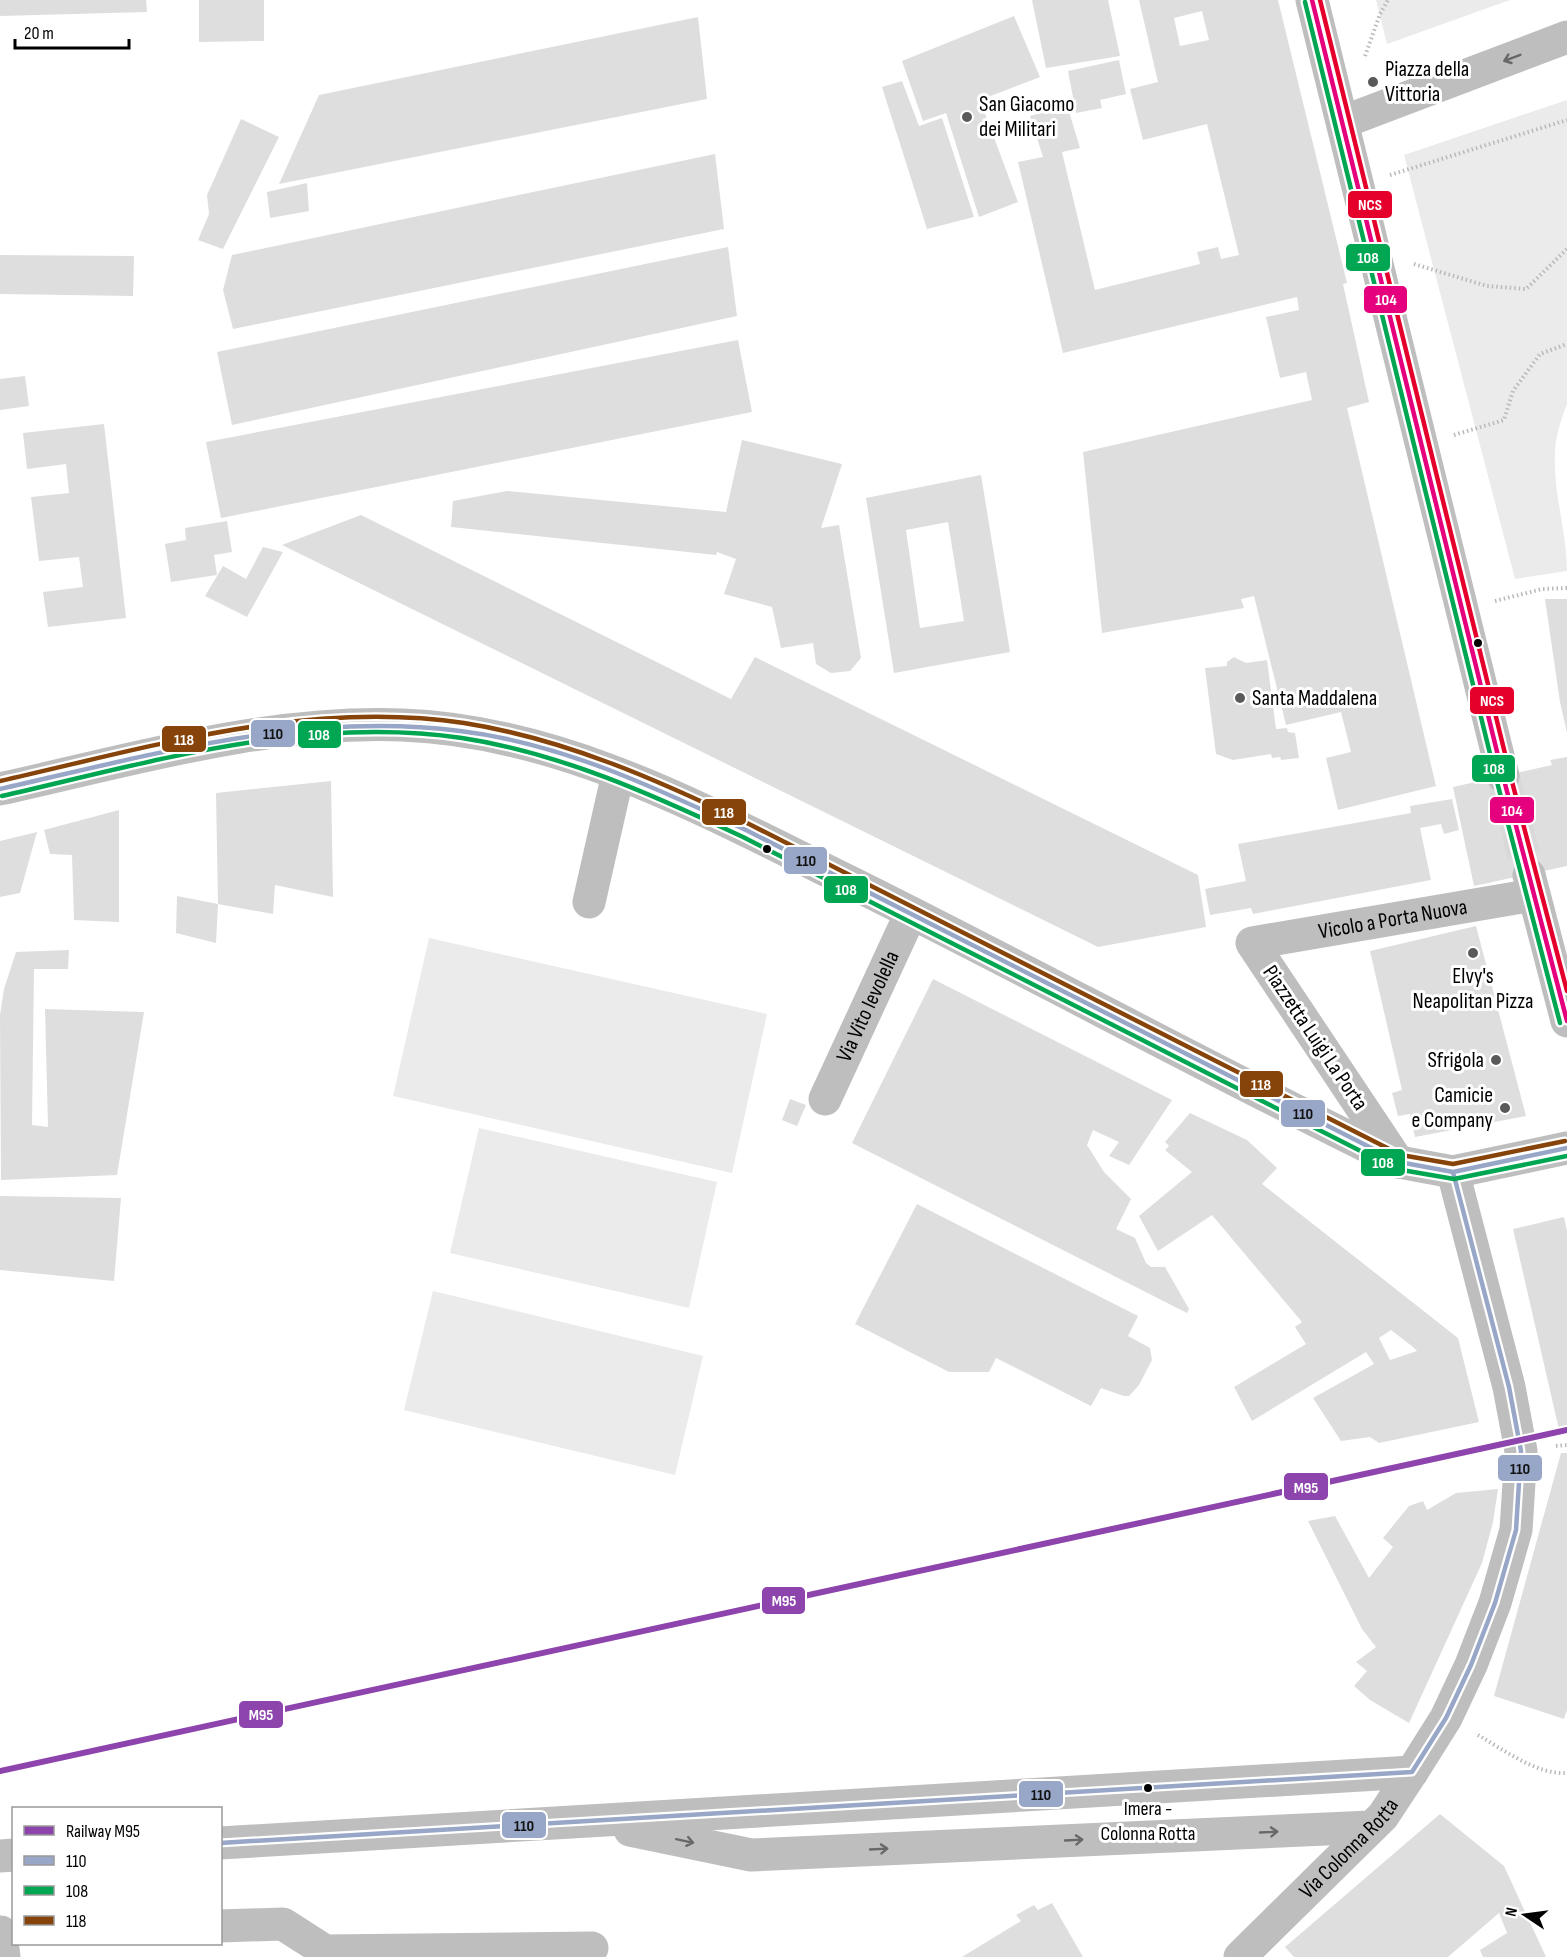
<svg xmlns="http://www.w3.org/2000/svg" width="1567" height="1957" font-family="'Sofia Sans Condensed',sans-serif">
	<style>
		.green { fill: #ebebeb }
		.building { fill: #dedede; fill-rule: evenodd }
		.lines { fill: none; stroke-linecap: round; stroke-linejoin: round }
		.minor-tunnel { stroke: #d9d9d9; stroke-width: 33; stroke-dasharray: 33 16; stroke-linecap: butt }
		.path { stroke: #b9b9b9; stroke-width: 4; stroke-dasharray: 1.5 3; stroke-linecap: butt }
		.minor { stroke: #bebebe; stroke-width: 33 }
		.bus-1-casing { stroke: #fff; stroke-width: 9 }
		.bus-2-casing { stroke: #fff; stroke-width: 9 }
		.bus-3-casing { stroke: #fff; stroke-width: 9 }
		.bus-4-casing { stroke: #fff; stroke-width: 9 }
		.bus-5-casing { stroke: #fff; stroke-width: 9 }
		.bus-1 { stroke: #98a7c7; stroke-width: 4.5 }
		.bus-2 { stroke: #00a651; stroke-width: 4.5 }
		.bus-3 { stroke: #86440a; stroke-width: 4.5 }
		.bus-4 { stroke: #e5007d; stroke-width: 4.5 }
		.bus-5 { stroke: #e4002b; stroke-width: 4.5 }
		.rail-1-casing { stroke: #fff; stroke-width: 10 }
		.rail-1 { stroke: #8e44ad; stroke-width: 6 }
		.oneway { stroke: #686868 }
		.poi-dot { fill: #595959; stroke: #fff; stroke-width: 2 }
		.bus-dot { fill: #000; stroke: #fff; stroke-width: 2 }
		.labels { text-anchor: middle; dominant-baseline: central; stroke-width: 6; stroke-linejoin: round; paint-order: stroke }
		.bus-label { font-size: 20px; fill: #000; stroke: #fff }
		.poi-label { font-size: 22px; fill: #000; stroke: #fff; text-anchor: start }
		.street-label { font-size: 22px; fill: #000; stroke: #fff }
		.line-badge { stroke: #fff; stroke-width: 2 }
		.badge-label { font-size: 16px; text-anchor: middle; font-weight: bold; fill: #fff }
		.pale-badge-label { font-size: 16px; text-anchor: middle; font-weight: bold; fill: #111 }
	</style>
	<rect width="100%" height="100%" fill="#fff"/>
	<path class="green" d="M1376 0H1510L1387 44Z
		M1567 100V404C1561 420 1555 437 1555 454 1553 493 1567 532 1567 571L1515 579 1404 155Z
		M429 938 767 1014 732 1173 393 1096Z
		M479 1128 717 1182 689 1308 450 1253Z
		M433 1291 703 1356 675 1475 404 1410Z"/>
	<path class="building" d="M0 0H146L147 12 0 16Z
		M199 0H264V41L199 42Z
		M1032 0H1108L1120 56 1046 68Z
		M1139 0H1278L1347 283 1343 284 1369 402 1347 408 1436 786 1338 810 1326 758 1351 752 1341 712 1286 725 1254 596 1241 599 1244 608 1102 633 1083 452 1312 400 1306 372 1280 378 1266 317 1299 310 1297 297 1063 353 1018 162 1043 157 1030 116 1067 105 1080 148 1062 152 1095 290 1200 264 1197 252 1218 247 1221 259 1239 255 1207 124 1143 140 1130 89 1158 82ZM1202 11 1209 40 1180 46 1174 18Z
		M1014 16 1040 77 980 100 1018 202 979 217 946 113 923 121 902 61Z
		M698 17 707 99 279 184 319 95Z
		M1119 60 1126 94 1100 100 1102 108 1076 113 1068 71Z
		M902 81 919 126 942 118 974 217 927 229 882 87Z
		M241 119 279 137 223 249 198 240 209 214 207 195Z
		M715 154 724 229 233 329 223 290 232 255Z
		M307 183 309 211 270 218 267 192Z
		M728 247 737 316 232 425 217 352Z
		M0 255 134 256 133 296 0 294Z
		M738 340 752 412 221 518 206 442Z
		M25 376 29 406 0 410V379Z
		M104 424 126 618 48 627 43 592 83 587 79 557 39 561 31 497 69 493 66 464 27 469 23 433Z
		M742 440 842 464 821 528 839 525 861 658 850 671 831 673 816 664 813 643 781 648 772 607 724 594 736 559 717 552 716 555 451 527 453 501 507 491 726 512Z
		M981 475 1010 652 894 673 866 498ZM948 522 964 621 920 628 906 530Z
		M361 515 731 699 755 657 1198 875 1206 927 1098 947 282 545Z
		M227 521 232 552 214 555 217 575 171 582 165 544 186 540 185 528Z
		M263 547 283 552 247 617 205 596 223 566 246 579Z
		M1545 599H1567V733L1560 702Z
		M1234 657 1246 663 1267 660 1276 729 1287 728 1288 732 1295 733 1299 758 1281 760 1280 757 1272 758 1271 754 1233 760 1216 754 1205 668 1227 666V662Z
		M1567 757V866L1474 886 1453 787 1552 765 1550 760Z
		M331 781 333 897 275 885 273 914 218 904 216 793Z
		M1452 799 1459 830 1444 834 1441 824 1420 828 1431 880 1253 914 1251 908 1210 915 1205 889 1246 881 1238 844 1411 813 1410 806Z
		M119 810V922L74 920 72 855 50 854 44 830Z
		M37 832 20 893 0 897V841Z
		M177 896 218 904 216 943 176 933Z
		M1476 926 1526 1116 1415 1137 1410 1114 1398 1116 1392 1093 1402 1090 1370 951Z
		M69 950 68 969H34L32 1125 48 1127 45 1009 144 1012 117 1175 1 1180 0 1015 4 989 16 952Z
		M933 979 1172 1100 1129 1165 1109 1156 1119 1142 1093 1130 1087 1145 1104 1172 1131 1199 1116 1229 1135 1238 1146 1263 1151 1267H1165L1189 1309 1187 1313 852 1143Z
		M790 1099 806 1105 797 1126 782 1120Z
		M1190 1113 1247 1140 1277 1168 1262 1184 1458 1338 1479 1422 1379 1443 1370 1437 1341 1441 1313 1398 1374 1364 1366 1352 1252 1421 1234 1387 1306 1344 1295 1327 1302 1322 1212 1215 1158 1251 1139 1216 1192 1172 1165 1150 1169 1146 1165 1142ZM1391 1330 1413 1347 1417 1351 1390 1360 1379 1338Z
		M0 1196 121 1198 114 1281 0 1270Z
		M917 1204 1138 1316 1128 1336 1150 1348 1152 1360 1139 1385 1129 1396H1124L1101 1388 1091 1406 996 1358 989 1372H949L855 1324Z
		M1564 1217 1567 1231V1433L1560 1434 1513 1229Z
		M1561 1453H1567V1710L1564 1719 1494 1696Z
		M1498 1489 1493 1522 1482 1563 1409 1723 1370 1700 1354 1686 1367 1671 1356 1662 1376 1647 1362 1629 1308 1521 1335 1516 1369 1578 1393 1547 1383 1538 1409 1506 1423 1501 1427 1510 1456 1493Z
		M1440 1814 1504 1866 1546 1957H1483L1480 1950 1507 1933 1499 1913 1448 1957H1294L1285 1947Z
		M1052 1903 1083 1957H962L1021 1921 1016 1915 1034 1905 1038 1910Z"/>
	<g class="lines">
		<path class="minor-tunnel" d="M1503 776 1529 875"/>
		<path class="path" d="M1365 56 1380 14 1388 0
			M1390 175 1567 120
			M1414 264 1487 286 1526 289 1567 249
			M1454 435 1504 420 1513 391 1540 354 1567 344
			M1495 601 1542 589 1567 588
			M1556 1446 1567 1445
			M1478 1735C1504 1750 1537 1775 1567 1773"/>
		<g class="minor">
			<path d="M1312 0 1503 776"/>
			<path d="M1343 122 1567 37"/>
			<path d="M0 789C132 760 265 720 402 725 565 731 711 814 854 884 1037 975 1216 1073 1399 1162L1453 1172 1567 1148"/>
			<path d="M1529 875 1567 1021"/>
			<path d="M589 902 618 774"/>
			<path id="s1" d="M825 1099 911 913"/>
			<path id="s2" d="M1398 1162 1252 943 1534 895"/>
			<path d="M630 1830 751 1855 1371 1827"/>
			<path d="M220 1843 1412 1772"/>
			<path d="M0 1856 14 1855"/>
			<path d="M220 1926 283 1924 325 1951 592 1948"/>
			<path d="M1 1932 4 1957"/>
			<path id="s3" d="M1240 1957 1383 1816 1412 1772 1446 1718 1471 1665 1495 1603 1516 1530 1521 1451 1509 1387 1453 1172"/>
		</g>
		<defs>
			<path id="bus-1" d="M0 789C151 755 304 711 460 731 561 743 656 788 746 830L1399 1162 1453 1172 1567 1148
				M220 1843 1412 1772 1446 1718 1471 1665 1495 1603 1516 1530 1521 1451 1509 1387 1453 1172"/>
			<path id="bus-2" d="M1305 2 1496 778 1560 1023
				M2 796C151 762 307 715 462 738 561 753 653 795 743 837L1396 1169 1454 1179 1567 1156"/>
			<path id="bus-3" d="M0 781C151 747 308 699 464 723 565 739 658 780 749 824L1401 1155 1453 1164 1565 1141"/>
			<path id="bus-4" d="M1312 0 1503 776 1567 1021"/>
			<path id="bus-5" d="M1320 0 1510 774 1567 991"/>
		</defs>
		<use href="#bus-1" class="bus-1-casing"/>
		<use href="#bus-2" class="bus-2-casing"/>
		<use href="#bus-3" class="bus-3-casing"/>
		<use href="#bus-4" class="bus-4-casing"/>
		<use href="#bus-5" class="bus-5-casing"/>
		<use href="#bus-1" class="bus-1"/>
		<use href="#bus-2" class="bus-2"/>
		<use href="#bus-3" class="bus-3"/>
		<use href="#bus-4" class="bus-4"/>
		<use href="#bus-5" class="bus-5"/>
		<defs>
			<path id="rail-1" d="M0 1771 1567 1430"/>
		</defs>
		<use href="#rail-1" class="rail-1-casing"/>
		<use href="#rail-1" class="rail-1"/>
	</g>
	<defs><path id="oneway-shaft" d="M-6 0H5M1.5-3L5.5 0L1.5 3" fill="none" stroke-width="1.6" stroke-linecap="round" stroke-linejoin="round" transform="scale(1.5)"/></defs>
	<g class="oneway">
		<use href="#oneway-shaft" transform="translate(1512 58) rotate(159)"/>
		<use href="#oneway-shaft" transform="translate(1269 1832) rotate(-3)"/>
		<use href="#oneway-shaft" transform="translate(1074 1840) rotate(-3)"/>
		<use href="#oneway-shaft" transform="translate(685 1841) rotate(12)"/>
		<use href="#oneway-shaft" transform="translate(879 1849) rotate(-3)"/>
	</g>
	<g class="poi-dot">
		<circle cx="1373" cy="82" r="6"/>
		<circle cx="967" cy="117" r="6"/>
		<circle cx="1240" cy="698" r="6"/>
		<circle cx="1473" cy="953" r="6"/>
		<circle cx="1496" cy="1060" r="6"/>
		<circle cx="1505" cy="1108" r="6"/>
	</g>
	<g class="bus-dot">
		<circle cx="1478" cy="643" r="5"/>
		<circle cx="767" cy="849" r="5"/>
		<circle cx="1148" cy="1788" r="5"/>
	</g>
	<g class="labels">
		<g class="bus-label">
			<text x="1148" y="1809">Imera -<tspan x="1148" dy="25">Colonna Rotta</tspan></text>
		</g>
		<g class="poi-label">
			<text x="1385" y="69">Piazza della<tspan x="1385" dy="25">Vittoria</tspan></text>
			<text x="979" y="104">San Giacomo<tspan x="979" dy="25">dei Militari</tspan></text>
			<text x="1252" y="698">Santa Maddalena</text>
			<text x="1473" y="976" text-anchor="middle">Elvy's<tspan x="1473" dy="25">Neapolitan Pizza</tspan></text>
			<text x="1484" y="1060" text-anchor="end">Sfrigola</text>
			<text x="1493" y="1095" text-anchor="end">Camicie<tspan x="1493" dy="25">e Company</tspan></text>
		</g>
		<g class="street-label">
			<text stroke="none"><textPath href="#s2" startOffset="406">Vicolo a Porta Nuova</textPath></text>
			<text stroke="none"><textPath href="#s1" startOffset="102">Via Vito Ievolella</textPath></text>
			<text transform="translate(1315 1038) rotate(56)">Piazzetta Luigi La Porta</text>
			<text stroke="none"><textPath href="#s3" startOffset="154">Via Colonna Rotta</textPath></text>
		</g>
	</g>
	<g class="line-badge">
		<rect x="1347" y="190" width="46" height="29" rx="6" fill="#e4002b"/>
		<rect x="1345" y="243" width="46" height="29" rx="6" fill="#00a651"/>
		<rect x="1363" y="285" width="45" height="29" rx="6" fill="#e5007d"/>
		<rect x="1469" y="686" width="46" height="29" rx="6" fill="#e4002b"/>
		<rect x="250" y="719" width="46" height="29" rx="6" fill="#98a7c7"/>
		<rect x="297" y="720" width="45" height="29" rx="6" fill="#00a651"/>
		<rect x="161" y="725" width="46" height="28" rx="6" fill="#86440a"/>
		<rect x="1471" y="754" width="45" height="29" rx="6" fill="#00a651"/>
		<rect x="1489" y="796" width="46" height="28" rx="6" fill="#e5007d"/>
		<rect x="701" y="798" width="46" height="28" rx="6" fill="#86440a"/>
		<rect x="783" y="846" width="45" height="29" rx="6" fill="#98a7c7"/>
		<rect x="823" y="875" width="46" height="29" rx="6" fill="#00a651"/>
		<rect x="1239" y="1070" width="45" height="28" rx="6" fill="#86440a"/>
		<rect x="1280" y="1099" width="46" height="29" rx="6" fill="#98a7c7"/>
		<rect x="1360" y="1148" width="46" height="29" rx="6" fill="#00a651"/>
		<rect x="1497" y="1454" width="46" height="28" rx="6" fill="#98a7c7"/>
		<rect x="1283" y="1472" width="46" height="29" rx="6" fill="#8e44ad"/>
		<rect x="761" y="1586" width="45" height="29" rx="6" fill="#8e44ad"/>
		<rect x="238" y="1700" width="46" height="29" rx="6" fill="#8e44ad"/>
		<rect x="1018" y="1780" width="46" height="28" rx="6" fill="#98a7c7"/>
		<rect x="501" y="1811" width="46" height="28" rx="6" fill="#98a7c7"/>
	</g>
	<g class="badge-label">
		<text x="1370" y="210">NCS</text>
		<text x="1368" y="263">108</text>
		<text x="1386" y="305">104</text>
		<text x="1492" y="706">NCS</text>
		<text x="319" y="740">108</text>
		<text x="184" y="745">118</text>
		<text x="1494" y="774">108</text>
		<text x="1512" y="816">104</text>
		<text x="724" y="818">118</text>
		<text x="846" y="895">108</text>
		<text x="1261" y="1090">118</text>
		<text x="1383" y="1168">108</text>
		<text x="1306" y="1493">M95</text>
		<text x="784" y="1606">M95</text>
		<text x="261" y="1720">M95</text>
	</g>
	<g class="pale-badge-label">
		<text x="273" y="739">110</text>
		<text x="806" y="866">110</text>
		<text x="1303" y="1119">110</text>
		<text x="1520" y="1474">110</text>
		<text x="1041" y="1800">110</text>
		<text x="524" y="1831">110</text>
	</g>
	<rect x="12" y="1807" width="210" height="138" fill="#ffffff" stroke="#999999" stroke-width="1.5"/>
	<rect x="24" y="1826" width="30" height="9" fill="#8e44ad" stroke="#999999" stroke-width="1.5"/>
	<text x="66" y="1837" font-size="18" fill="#000000">Railway M95</text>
	<rect x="24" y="1856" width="30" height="9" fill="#98a7c7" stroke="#999999" stroke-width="1.5"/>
	<text x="66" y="1867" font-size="18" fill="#000000">110</text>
	<rect x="24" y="1886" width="30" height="9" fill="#00a651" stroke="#999999" stroke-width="1.5"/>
	<text x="66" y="1897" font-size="18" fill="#000000">108</text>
	<rect x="24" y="1916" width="30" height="9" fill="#86440a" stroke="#999999" stroke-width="1.5"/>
	<text x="66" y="1927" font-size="18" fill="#000000">118</text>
	<g transform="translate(1525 1915) rotate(283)" stroke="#ffffff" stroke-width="4.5" paint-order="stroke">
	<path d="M0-4.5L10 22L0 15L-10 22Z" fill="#000000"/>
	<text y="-9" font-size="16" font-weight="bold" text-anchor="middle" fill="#000000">N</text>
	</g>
	<path d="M15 39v9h114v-9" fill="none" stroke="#000000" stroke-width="3"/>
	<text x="24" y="39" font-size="18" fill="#000000" stroke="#ffffff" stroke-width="4.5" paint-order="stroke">20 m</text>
</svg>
